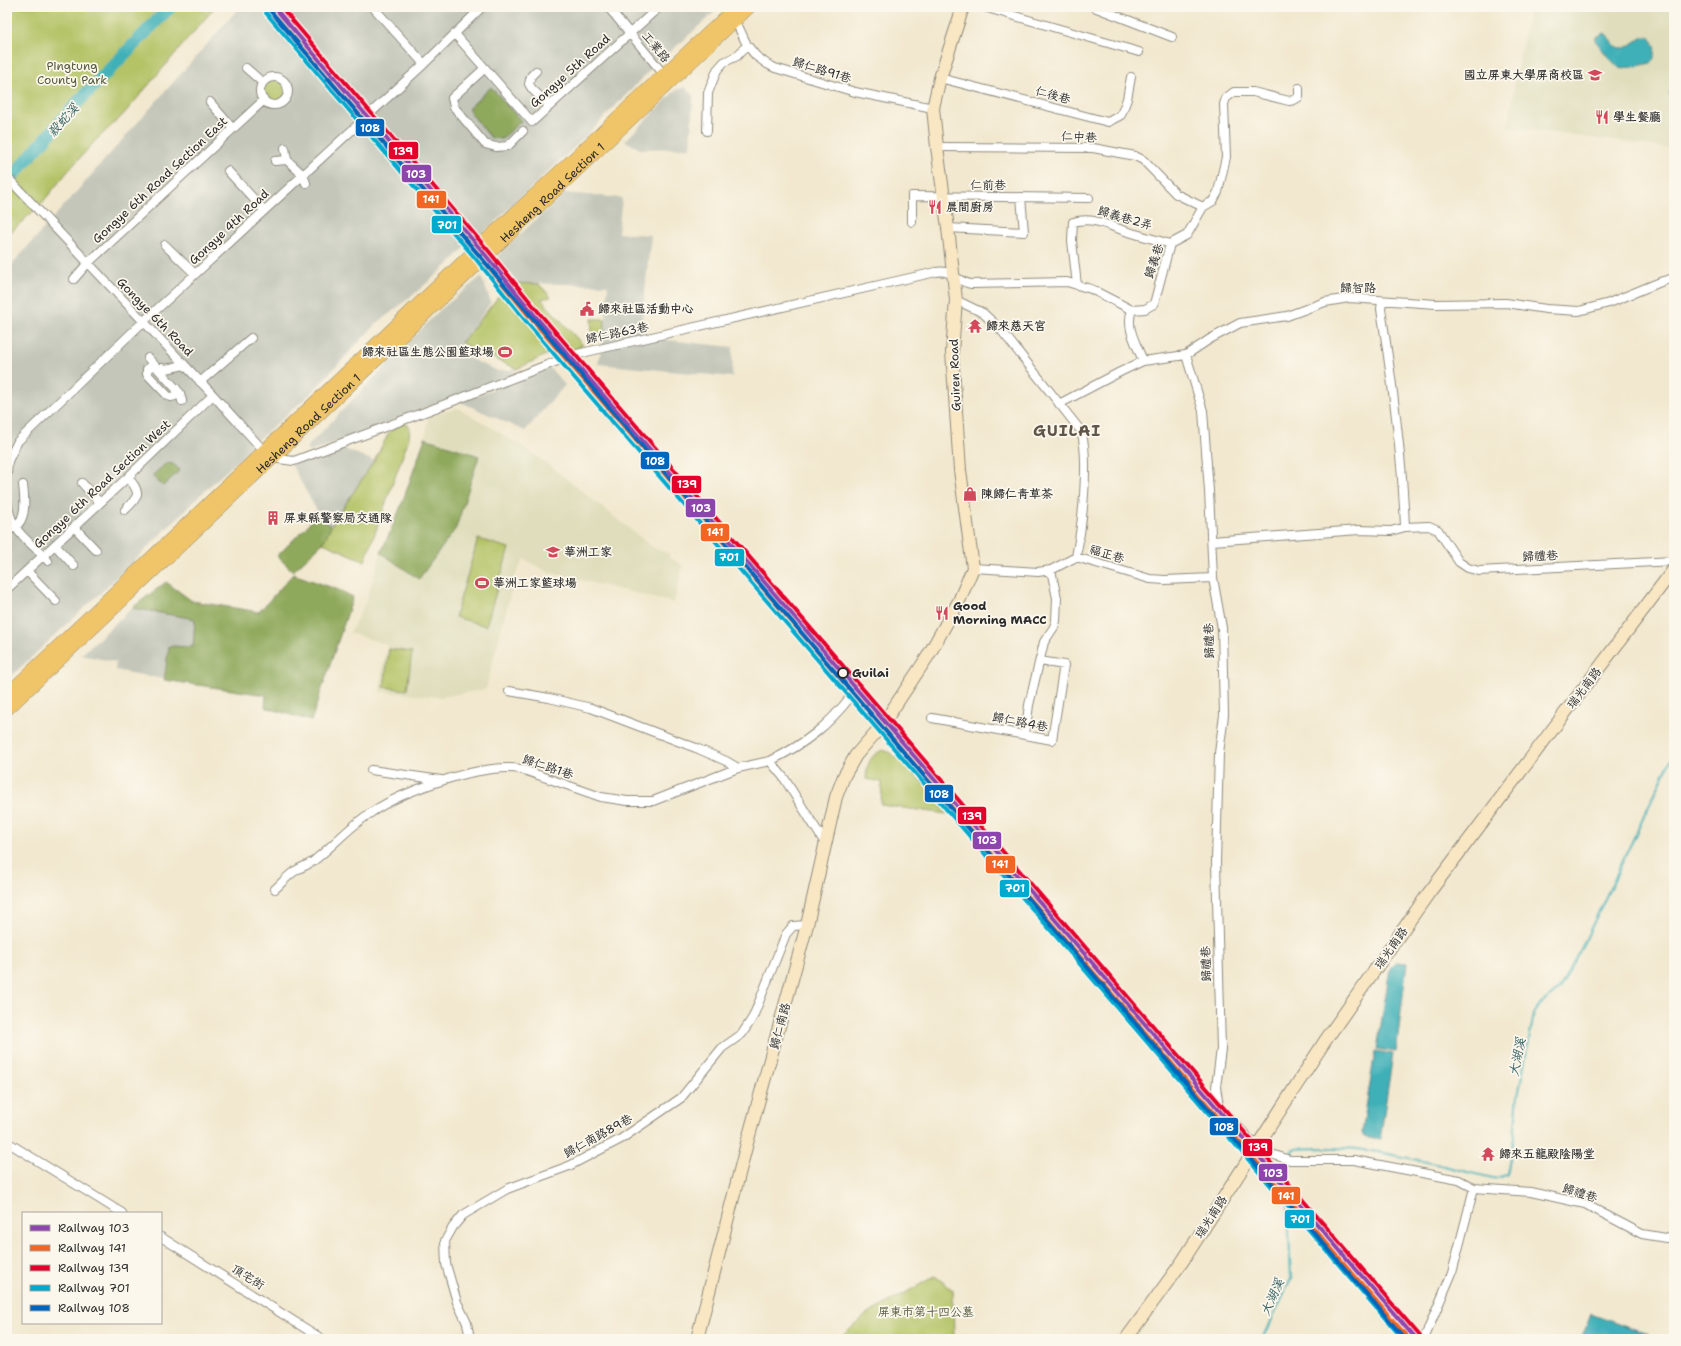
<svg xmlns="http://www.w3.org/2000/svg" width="1681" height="1346" font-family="'Shantell Sans','LXGW WenKai TC',sans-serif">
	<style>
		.built { fill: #dfddbb }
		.industrial { fill: #c3c6b9 }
		.green { fill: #b4c366; stroke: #707748 }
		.forest { fill: #8fa95b; stroke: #5d6a43 }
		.water { fill: #3fb0b8; stroke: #356e72 }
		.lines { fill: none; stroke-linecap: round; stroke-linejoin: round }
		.stream { stroke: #3fb0b8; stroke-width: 2 }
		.river { stroke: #3fb0b8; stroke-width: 13 }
		.street-casing { stroke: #8e8a7d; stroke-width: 10 }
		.secondary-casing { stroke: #8e8a7d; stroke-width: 14 }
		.primary-casing { stroke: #8e8a7d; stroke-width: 14 }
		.street { stroke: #fff; stroke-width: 8 }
		.secondary { stroke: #f9e7c3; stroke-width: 12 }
		.primary { stroke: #f0c469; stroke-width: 13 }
		.rail-1-casing { stroke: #fbf7ec; stroke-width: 7 }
		.rail-2-casing { stroke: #fbf7ec; stroke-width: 7 }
		.rail-3-casing { stroke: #fbf7ec; stroke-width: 7 }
		.rail-4-casing { stroke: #fbf7ec; stroke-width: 7 }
		.rail-5-casing { stroke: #fbf7ec; stroke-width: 7 }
		.rail-1 { stroke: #8e44ad; stroke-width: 4 }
		.rail-2 { stroke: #f26522; stroke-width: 4 }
		.rail-3 { stroke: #e4002b; stroke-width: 4 }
		.rail-4 { stroke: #00a9ce; stroke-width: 4 }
		.rail-5 { stroke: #0065bd; stroke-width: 4 }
		.stop-dot { fill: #fbf7ec; stroke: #2b2b2b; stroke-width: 2 }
		.labels { text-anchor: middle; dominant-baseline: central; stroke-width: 3.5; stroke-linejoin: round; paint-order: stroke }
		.street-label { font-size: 12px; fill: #2b2b2b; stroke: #fbf7ec }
		.park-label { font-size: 12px; fill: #54593d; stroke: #fbf7ec }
		.poi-label { font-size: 12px; font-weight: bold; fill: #2b2b2b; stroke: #fbf7ec; text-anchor: start }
		.stop-label { font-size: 12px; font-weight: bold; fill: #2b2b2b; stroke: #fbf7ec; text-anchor: start }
		.water-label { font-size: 13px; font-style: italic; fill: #336063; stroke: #fbf7ec }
		.district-label { font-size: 16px; font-weight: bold; letter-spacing: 1px; fill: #605549; stroke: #fbf7ec }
		.line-badge { stroke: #fbf7ec; stroke-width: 1.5 }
		.badge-label { font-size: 11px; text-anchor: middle; font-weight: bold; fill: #fff }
	</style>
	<rect width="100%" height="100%" fill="#fbf7ec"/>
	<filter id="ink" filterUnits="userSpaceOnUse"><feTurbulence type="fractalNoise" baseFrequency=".025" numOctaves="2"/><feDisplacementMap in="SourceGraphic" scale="8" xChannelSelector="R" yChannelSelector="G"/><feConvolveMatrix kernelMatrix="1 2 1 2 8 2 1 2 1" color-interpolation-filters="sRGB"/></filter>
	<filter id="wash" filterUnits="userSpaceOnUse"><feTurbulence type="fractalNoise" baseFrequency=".012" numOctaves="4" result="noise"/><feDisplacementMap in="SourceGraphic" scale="16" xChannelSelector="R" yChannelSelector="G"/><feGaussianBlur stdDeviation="0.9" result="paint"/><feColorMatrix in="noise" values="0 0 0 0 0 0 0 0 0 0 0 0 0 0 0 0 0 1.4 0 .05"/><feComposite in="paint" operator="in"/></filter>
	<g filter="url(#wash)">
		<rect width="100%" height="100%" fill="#f2e8cf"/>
		<path class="built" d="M1530 7H1674V149L1508 127 1518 64Z
			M458 408 522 446 549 465 655 549 669 553V557L683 566 674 603 548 572 524 559 515 576 486 689 442 697 380 692 382 670 388 645 350 633 366 601 381 553 419 579 479 456 425 438 429 416Z"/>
		<path class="industrial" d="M240 7H720L650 70 583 139 477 239 465 247 452 261 413 295 376 324 308 396 251 446 245 454 200 495 127 568 7 680V270Z
			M685 87 693 96 690 148 640 149 625 141 676 90Z
			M564 193 622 198 618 233 651 235 640 337 733 347 732 377 598 364 604 338 608 285 515 283 493 260Z
			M481 277 491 302 455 352 498 371 517 369 509 377 310 452 306 448 440 310Z
			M549 367 565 385 525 431 461 402Z
			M332 447 345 449 374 461 331 526 322 520 291 464Z
			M132 608 195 618 193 647 169 646 163 679 115 670 116 662 81 655Z"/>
		<path class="green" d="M7 7H215L123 115 96 140 69 170 42 203 7 236Z
			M260 91a14 14 0 1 1 28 0a14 14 0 1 1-28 0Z
			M515 283 539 284 551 297 541 299 583 345 572 351Z
			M504 290 552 352 517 369 461 343Z
			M592 319H605L604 338 591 337Z
			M403 424H407L410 427 409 438 365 561 323 543 331 526 374 461 392 427Z
			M478 539 509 548 486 626 455 617Z
			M389 649 412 652 407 690 384 687Z
			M883 750C907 758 930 794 947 814L881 805 882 782 866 779C867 766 869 755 883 750Z
			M935 1276 953 1290 954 1339H839L866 1315Z"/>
		<path class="forest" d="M491 87 521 121 502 139 491 138 470 112V107Z
			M425 438 479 456 456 528 419 579 381 553 401 506Z
			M168 463 173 464 180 470 163 486 152 476 164 465Z
			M316 515 331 526 323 543 293 571 277 556 307 526Z
			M293 574 339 590 353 597 311 721 265 707 266 695 164 680 169 646 193 647 195 619 132 608 166 582 192 601 259 612Z"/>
		<path class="water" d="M1605 33C1609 37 1612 43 1616 46 1629 54 1636 35 1649 37 1658 45 1657 54 1651 63L1633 67 1619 68 1608 57 1595 40 1596 37Z
			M1396 962 1407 963 1396 1052 1377 1049 1390 968Z
			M1375 1051 1393 1054 1380 1140 1364 1137 1362 1133Z
			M1591 1313 1648 1334 1644 1339H1581Z"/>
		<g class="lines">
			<path class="stream" d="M1670 95 1674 79
				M1291 1157 1293 1149C1315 1148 1336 1147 1357 1149 1404 1155 1451 1168 1497 1179L1507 1175 1514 1137 1518 1096 1534 1014 1540 1005 1559 989 1584 943 1674 753
				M1263 1339 1291 1279 1287 1185 1289 1166"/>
			<path class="river" d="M7 182 79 101 170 7"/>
		</g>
	</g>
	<g filter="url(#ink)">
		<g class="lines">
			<defs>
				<path id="street" d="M373 7 424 64
					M608 7 666 77
					M984 7 1139 52
					M1094 7 1172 37
					M731 19 739 28 747 45 756 56 767 64 775 68 855 92 933 108
					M455 34 532 122 659 7
					M246 68 262 82
					M485 68 452 98 454 107 485 144 496 147 508 146 523 131
					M536 71 531 76 529 84 532 89 550 106
					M260 91a14 14 0 1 1 28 0a14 14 0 1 1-28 0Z
					M940 78 1108 122 1121 115 1127 99 1131 77
					M210 102 233 129
					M707 131 708 93 717 70 724 62 737 56 747 45
					M937 147 1093 148 1135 156 1143 160 1176 194 1203 207
					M287 160 303 175 306 183
					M275 161 287 160 285 148
					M228 171 264 210
					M7 177 213 395 264 451 271 458 294 461 430 410 573 355 936 272C953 269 956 282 971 284L1067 282 1091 289 1132 310 1145 309 1154 304 1170 244 1187 235 1203 207 1213 201 1218 192 1226 157 1224 104 1226 98 1234 92H1253L1289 101 1294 100 1299 97V88
					M912 222V196L1089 198
					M948 228 1024 232 1021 197
					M165 245 195 274
					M74 279 87 264 264 100
					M1077 285 1072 241 1073 222C1092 217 1105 224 1122 230 1138 235 1154 239 1170 244
					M956 300 983 313 1001 330 1081 431C1090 458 1082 527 1076 557
					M1382 301 1381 309C1392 381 1402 453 1405 527
					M1132 310C1125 327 1137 345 1143 361
					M1186 355 1203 411 1209 491 1213 578 1222 628 1224 715 1219 753 1216 862 1221 1049 1216 1087 1219 1106 1257 1147 1265 1152 1290 1160H1354L1459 1180 1474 1188 1531 1192 1585 1204 1642 1234 1666 1238 1674 1235
					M148 358 180 393 182 401
					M200 382 251 338
					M176 388 177 392 175 396 171 397 168 396 147 374V369L152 366 166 369 184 365
					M1059 404 1120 372 1143 361 1186 355 1210 339 1240 323 1287 316 1325 302 1349 298 1436 304 1506 303 1546 309 1579 311 1609 303 1663 281 1674 278
					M7 474 8 461 18 441 143 322 424 64 482 7
					M82 483 100 503
					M7 500C11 535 28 538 48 561
					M125 510C140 495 141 494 128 477
					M74 527 96 550
					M7 530C28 526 25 501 23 485
					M1212 541 1359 530 1391 531 1405 527 1429 526 1438 530 1459 562 1468 568 1479 571 1674 561
					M55 545 74 566
					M973 568 1038 572 1051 570 1076 557 1150 579 1165 580 1213 578
					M27 571 56 601
					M7 589 128 477 213 395
					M509 691 549 698 591 708 696 748 726 761 738 768
					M932 718 1052 740 1064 665 1040 661
					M1025 735 1029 705 1044 642 1054 627 1056 621 1057 598 1051 570
					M770 761C805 744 828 726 852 695
					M371 770 441 780
					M275 889C282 883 287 876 295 871 302 866 310 865 316 859 335 844 351 825 372 812 405 790 482 763 521 769L601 797 627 801H653L738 768 770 761 784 778 825 843
					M7 1142 122 1213
					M161 1237 322 1339
					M470 1339 467 1323 457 1302 446 1264 445 1241 453 1227 463 1215 507 1189 569 1166 621 1139 681 1098 722 1048 742 1034 753 1017 786 934 793 926 807 925
					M1424 1339 1452 1273 1474 1188"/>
				<path id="secondary" d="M697 1339 747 1143 807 925 836 797 844 776 856 755 883 724 928 656 959 601 973 568 960 470 952 352 956 300 948 228 937 147 933 108 940 78 963 7
					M1126 1339 1182 1262 1325 1041 1428 894 1674 569"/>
				<g id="primary">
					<path d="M7 695 477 249 729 14"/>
					<path id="s1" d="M7 709 749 7"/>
				</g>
			</defs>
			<use href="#street" class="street-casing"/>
			<use href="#secondary" class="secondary-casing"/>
			<use href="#primary" class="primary-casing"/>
			<use href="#street" class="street"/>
			<use href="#secondary" class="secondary"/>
			<use href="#primary" class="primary"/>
			<defs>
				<path id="rail-1" d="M274 7 483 252 537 318 1416 1339"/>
				<path id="rail-2" d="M270 10 479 255 533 321 1409 1339"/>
				<path id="rail-3" d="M281 7 487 249 541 315 1420 1336"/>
				<path id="rail-4" d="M266 13 475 258 529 325 1403 1339"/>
				<path id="rail-5" d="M267 7 1405 1339"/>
			</defs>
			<use href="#rail-1" class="rail-1-casing"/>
			<use href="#rail-2" class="rail-2-casing"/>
			<use href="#rail-3" class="rail-3-casing"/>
			<use href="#rail-4" class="rail-4-casing"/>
			<use href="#rail-5" class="rail-5-casing"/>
			<use href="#rail-1" class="rail-1"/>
			<use href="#rail-2" class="rail-2"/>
			<use href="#rail-3" class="rail-3"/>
			<use href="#rail-4" class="rail-4"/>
			<use href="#rail-5" class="rail-5"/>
		</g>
	</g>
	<defs>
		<symbol id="university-bare" viewBox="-9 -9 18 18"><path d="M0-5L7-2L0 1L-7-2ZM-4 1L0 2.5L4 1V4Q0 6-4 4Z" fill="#d1495b" stroke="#fbf7ec" stroke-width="2.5" paint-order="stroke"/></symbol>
		<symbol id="restaurant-bare" viewBox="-9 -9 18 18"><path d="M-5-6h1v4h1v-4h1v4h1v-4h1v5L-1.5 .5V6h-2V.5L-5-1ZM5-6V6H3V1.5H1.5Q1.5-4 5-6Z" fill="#d1495b" stroke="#fbf7ec" stroke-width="2.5" paint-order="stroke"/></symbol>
		<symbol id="civic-bare" viewBox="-9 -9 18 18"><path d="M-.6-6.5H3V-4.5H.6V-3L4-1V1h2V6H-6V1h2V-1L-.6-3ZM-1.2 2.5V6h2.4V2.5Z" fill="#d1495b" stroke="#fbf7ec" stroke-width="2.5" paint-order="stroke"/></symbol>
		<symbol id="temple-bare" viewBox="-9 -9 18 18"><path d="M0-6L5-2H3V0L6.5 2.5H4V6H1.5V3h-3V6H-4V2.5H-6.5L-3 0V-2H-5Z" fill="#d1495b" stroke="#fbf7ec" stroke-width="2.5" paint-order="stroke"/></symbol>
		<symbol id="stadium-bare" viewBox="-9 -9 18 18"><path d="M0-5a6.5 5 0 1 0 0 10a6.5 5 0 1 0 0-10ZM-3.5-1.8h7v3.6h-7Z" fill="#d1495b" stroke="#fbf7ec" stroke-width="2.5" paint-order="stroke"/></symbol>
		<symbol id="shop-bare" viewBox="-9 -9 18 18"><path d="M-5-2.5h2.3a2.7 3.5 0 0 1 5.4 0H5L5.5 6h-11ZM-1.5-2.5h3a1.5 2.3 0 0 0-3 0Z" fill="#d1495b" stroke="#fbf7ec" stroke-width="2.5" paint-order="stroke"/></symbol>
		<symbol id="building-bare" viewBox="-9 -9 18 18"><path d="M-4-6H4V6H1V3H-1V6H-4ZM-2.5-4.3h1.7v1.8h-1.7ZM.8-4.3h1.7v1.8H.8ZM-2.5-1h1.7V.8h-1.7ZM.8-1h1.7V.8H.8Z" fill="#d1495b" stroke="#fbf7ec" stroke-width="2.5" paint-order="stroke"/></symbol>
		<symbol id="school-bare" viewBox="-9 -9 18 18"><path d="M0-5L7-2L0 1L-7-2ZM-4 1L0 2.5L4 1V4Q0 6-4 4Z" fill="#d1495b" stroke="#fbf7ec" stroke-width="2.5" paint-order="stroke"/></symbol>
	</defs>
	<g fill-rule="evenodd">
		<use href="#university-bare" x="1585" y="65" width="20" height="20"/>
		<use href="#restaurant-bare" x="1592" y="107" width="20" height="20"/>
		<use href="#restaurant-bare" x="925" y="197" width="20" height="20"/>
		<use href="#civic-bare" x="577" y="299" width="20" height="20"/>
		<use href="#temple-bare" x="965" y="316" width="20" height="20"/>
		<use href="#stadium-bare" x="495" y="342" width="20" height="20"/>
		<use href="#shop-bare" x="960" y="484" width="20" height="20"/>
		<use href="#building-bare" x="263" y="508" width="20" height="20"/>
		<use href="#school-bare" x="543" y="542" width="20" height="20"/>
		<use href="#stadium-bare" x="472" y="573" width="20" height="20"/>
		<use href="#restaurant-bare" x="932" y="603" width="20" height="20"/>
		<use href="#temple-bare" x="1478" y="1144" width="20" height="20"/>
	</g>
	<circle class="stop-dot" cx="843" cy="673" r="5"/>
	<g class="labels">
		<g class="street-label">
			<text transform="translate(656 47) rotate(50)">工業路</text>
			<text transform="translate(822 70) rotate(17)">歸仁路91巷</text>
			<text transform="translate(570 71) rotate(-42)">Gongye 5th Road</text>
			<text transform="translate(1053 95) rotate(15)">仁後巷</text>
			<text transform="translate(1079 137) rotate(3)">仁中巷</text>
			<text transform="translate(160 180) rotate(-43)">Gongye 6th Road Section East</text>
			<text transform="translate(988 185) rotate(1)">仁前巷</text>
			<text stroke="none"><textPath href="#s1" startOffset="751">Hesheng Road Section 1</textPath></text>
			<text transform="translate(1125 218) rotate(16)">歸義巷2弄</text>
			<text transform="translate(229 227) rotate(-43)">Gongye 4th Road</text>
			<text transform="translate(1154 261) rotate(-72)">歸義巷</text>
			<text x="1358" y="288">歸智路</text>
			<text transform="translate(155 317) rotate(46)">Gongye 6th Road</text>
			<text transform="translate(617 333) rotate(-12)">歸仁路63巷</text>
			<text transform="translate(955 375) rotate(-92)">Guiren Road</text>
			<text stroke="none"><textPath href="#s1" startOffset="415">Hesheng Road Section 1</textPath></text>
			<text transform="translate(102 484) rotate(-43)">Gongye 6th Road Section West</text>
			<text transform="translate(1107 554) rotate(17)">福正巷</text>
			<text transform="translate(1540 556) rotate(-3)">歸禮巷</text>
			<text transform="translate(1209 641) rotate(-92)">歸禮巷</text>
			<text transform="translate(1584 688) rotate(-53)">瑞光南路</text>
			<text transform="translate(1020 722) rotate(11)">歸仁路4巷</text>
			<text transform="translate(548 767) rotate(18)">歸仁路1巷</text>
			<text transform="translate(1391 948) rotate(-55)">瑞光南路</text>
			<text transform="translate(1206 964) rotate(-92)">歸禮巷</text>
			<text transform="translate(780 1026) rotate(-75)">歸仁南路</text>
			<text transform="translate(598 1136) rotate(-29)">歸仁南路89巷</text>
			<text transform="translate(1580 1193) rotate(17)">歸禮巷</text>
			<text transform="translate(1211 1217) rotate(-57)">瑞光南路</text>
			<text transform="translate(248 1277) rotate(32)">頂宅街</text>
		</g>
		<g class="park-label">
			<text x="72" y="66">Pingtung<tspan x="72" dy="14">County Park</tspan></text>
			<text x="926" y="1312">屏東市第十四公墓</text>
		</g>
		<g class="poi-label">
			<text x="1584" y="75" text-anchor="end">國立屏東大學屏商校區</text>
			<text x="1613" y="117">學生餐廳</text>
			<text x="946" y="207">晨間廚房</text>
			<text x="598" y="309">歸來社區活動中心</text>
			<text x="986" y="326">歸來慈天宮</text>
			<text x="494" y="352" text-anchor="end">歸來社區生態公園籃球場</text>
			<text x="981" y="494">陳歸仁青草茶</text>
			<text x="284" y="518">屏東縣警察局交通隊</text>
			<text x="564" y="552">華洲工家</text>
			<text x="493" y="583">華洲工家籃球場</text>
			<text x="953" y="606">Good<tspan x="953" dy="14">Morning MACC</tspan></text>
			<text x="1499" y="1154">歸來五龍殿陰陽堂</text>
		</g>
		<g class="stop-label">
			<text x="852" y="673">Guilai</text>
		</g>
		<g class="water-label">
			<text transform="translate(63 120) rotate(-48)">殺蛇溪</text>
			<text transform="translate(1517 1057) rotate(-79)">大湖溪</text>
			<text transform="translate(1272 1297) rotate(-66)">大湖溪</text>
		</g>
		<g class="district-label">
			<text x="1067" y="430">GUILAI</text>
		</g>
	</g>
	<g class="line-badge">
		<rect x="355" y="118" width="30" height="19" rx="4" fill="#0065bd"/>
		<rect x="388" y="141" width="31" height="19" rx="4" fill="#e4002b"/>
		<rect x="401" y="164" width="31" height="19" rx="4" fill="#8e44ad"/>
		<rect x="416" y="190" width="31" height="19" rx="4" fill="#f26522"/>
		<rect x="431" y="215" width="31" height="19" rx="4" fill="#00a9ce"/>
		<rect x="640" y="451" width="30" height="19" rx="4" fill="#0065bd"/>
		<rect x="671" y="475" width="31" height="19" rx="4" fill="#e4002b"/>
		<rect x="685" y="498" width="31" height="20" rx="4" fill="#8e44ad"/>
		<rect x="700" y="523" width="30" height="19" rx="4" fill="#f26522"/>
		<rect x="714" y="548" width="31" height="19" rx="4" fill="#00a9ce"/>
		<rect x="924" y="784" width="30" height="19" rx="4" fill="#0065bd"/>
		<rect x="957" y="806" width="30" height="19" rx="4" fill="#e4002b"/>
		<rect x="972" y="831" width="30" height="19" rx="4" fill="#8e44ad"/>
		<rect x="985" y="855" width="31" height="19" rx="4" fill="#f26522"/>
		<rect x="999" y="879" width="31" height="19" rx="4" fill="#00a9ce"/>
		<rect x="1209" y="1117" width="30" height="19" rx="4" fill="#0065bd"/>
		<rect x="1242" y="1138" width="31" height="19" rx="4" fill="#e4002b"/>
		<rect x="1258" y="1163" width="30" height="19" rx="4" fill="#8e44ad"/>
		<rect x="1271" y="1186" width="30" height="19" rx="4" fill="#f26522"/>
		<rect x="1284" y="1209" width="31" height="20" rx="4" fill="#00a9ce"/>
	</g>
	<g class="badge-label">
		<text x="370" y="132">108</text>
		<text x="403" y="155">139</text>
		<text x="416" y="178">103</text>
		<text x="431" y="203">141</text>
		<text x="447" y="229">701</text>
		<text x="655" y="465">108</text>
		<text x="687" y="488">139</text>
		<text x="701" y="512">103</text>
		<text x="715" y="536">141</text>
		<text x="729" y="561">701</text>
		<text x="939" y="798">108</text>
		<text x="972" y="820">139</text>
		<text x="987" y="844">103</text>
		<text x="1000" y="868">141</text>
		<text x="1015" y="892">701</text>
		<text x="1224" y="1131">108</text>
		<text x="1258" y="1151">139</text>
		<text x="1273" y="1177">103</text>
		<text x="1286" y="1200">141</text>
		<text x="1300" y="1223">701</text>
	</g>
	<rect width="1681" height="1346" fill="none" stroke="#fbf7ec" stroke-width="24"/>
	<rect x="22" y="1212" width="140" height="112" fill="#fbf7ec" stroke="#a8a59f"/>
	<rect x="30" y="1225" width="20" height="6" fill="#8e44ad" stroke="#a8a59f"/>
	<text x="58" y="1232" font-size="12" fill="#2b2b2b">Railway 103</text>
	<rect x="30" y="1245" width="20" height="6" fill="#f26522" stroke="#a8a59f"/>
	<text x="58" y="1252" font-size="12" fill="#2b2b2b">Railway 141</text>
	<rect x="30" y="1265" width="20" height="6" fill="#e4002b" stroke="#a8a59f"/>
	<text x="58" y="1272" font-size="12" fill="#2b2b2b">Railway 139</text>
	<rect x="30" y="1285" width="20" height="6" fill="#00a9ce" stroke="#a8a59f"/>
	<text x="58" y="1292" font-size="12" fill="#2b2b2b">Railway 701</text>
	<rect x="30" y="1305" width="20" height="6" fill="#0065bd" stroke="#a8a59f"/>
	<text x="58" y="1312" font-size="12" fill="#2b2b2b">Railway 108</text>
</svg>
